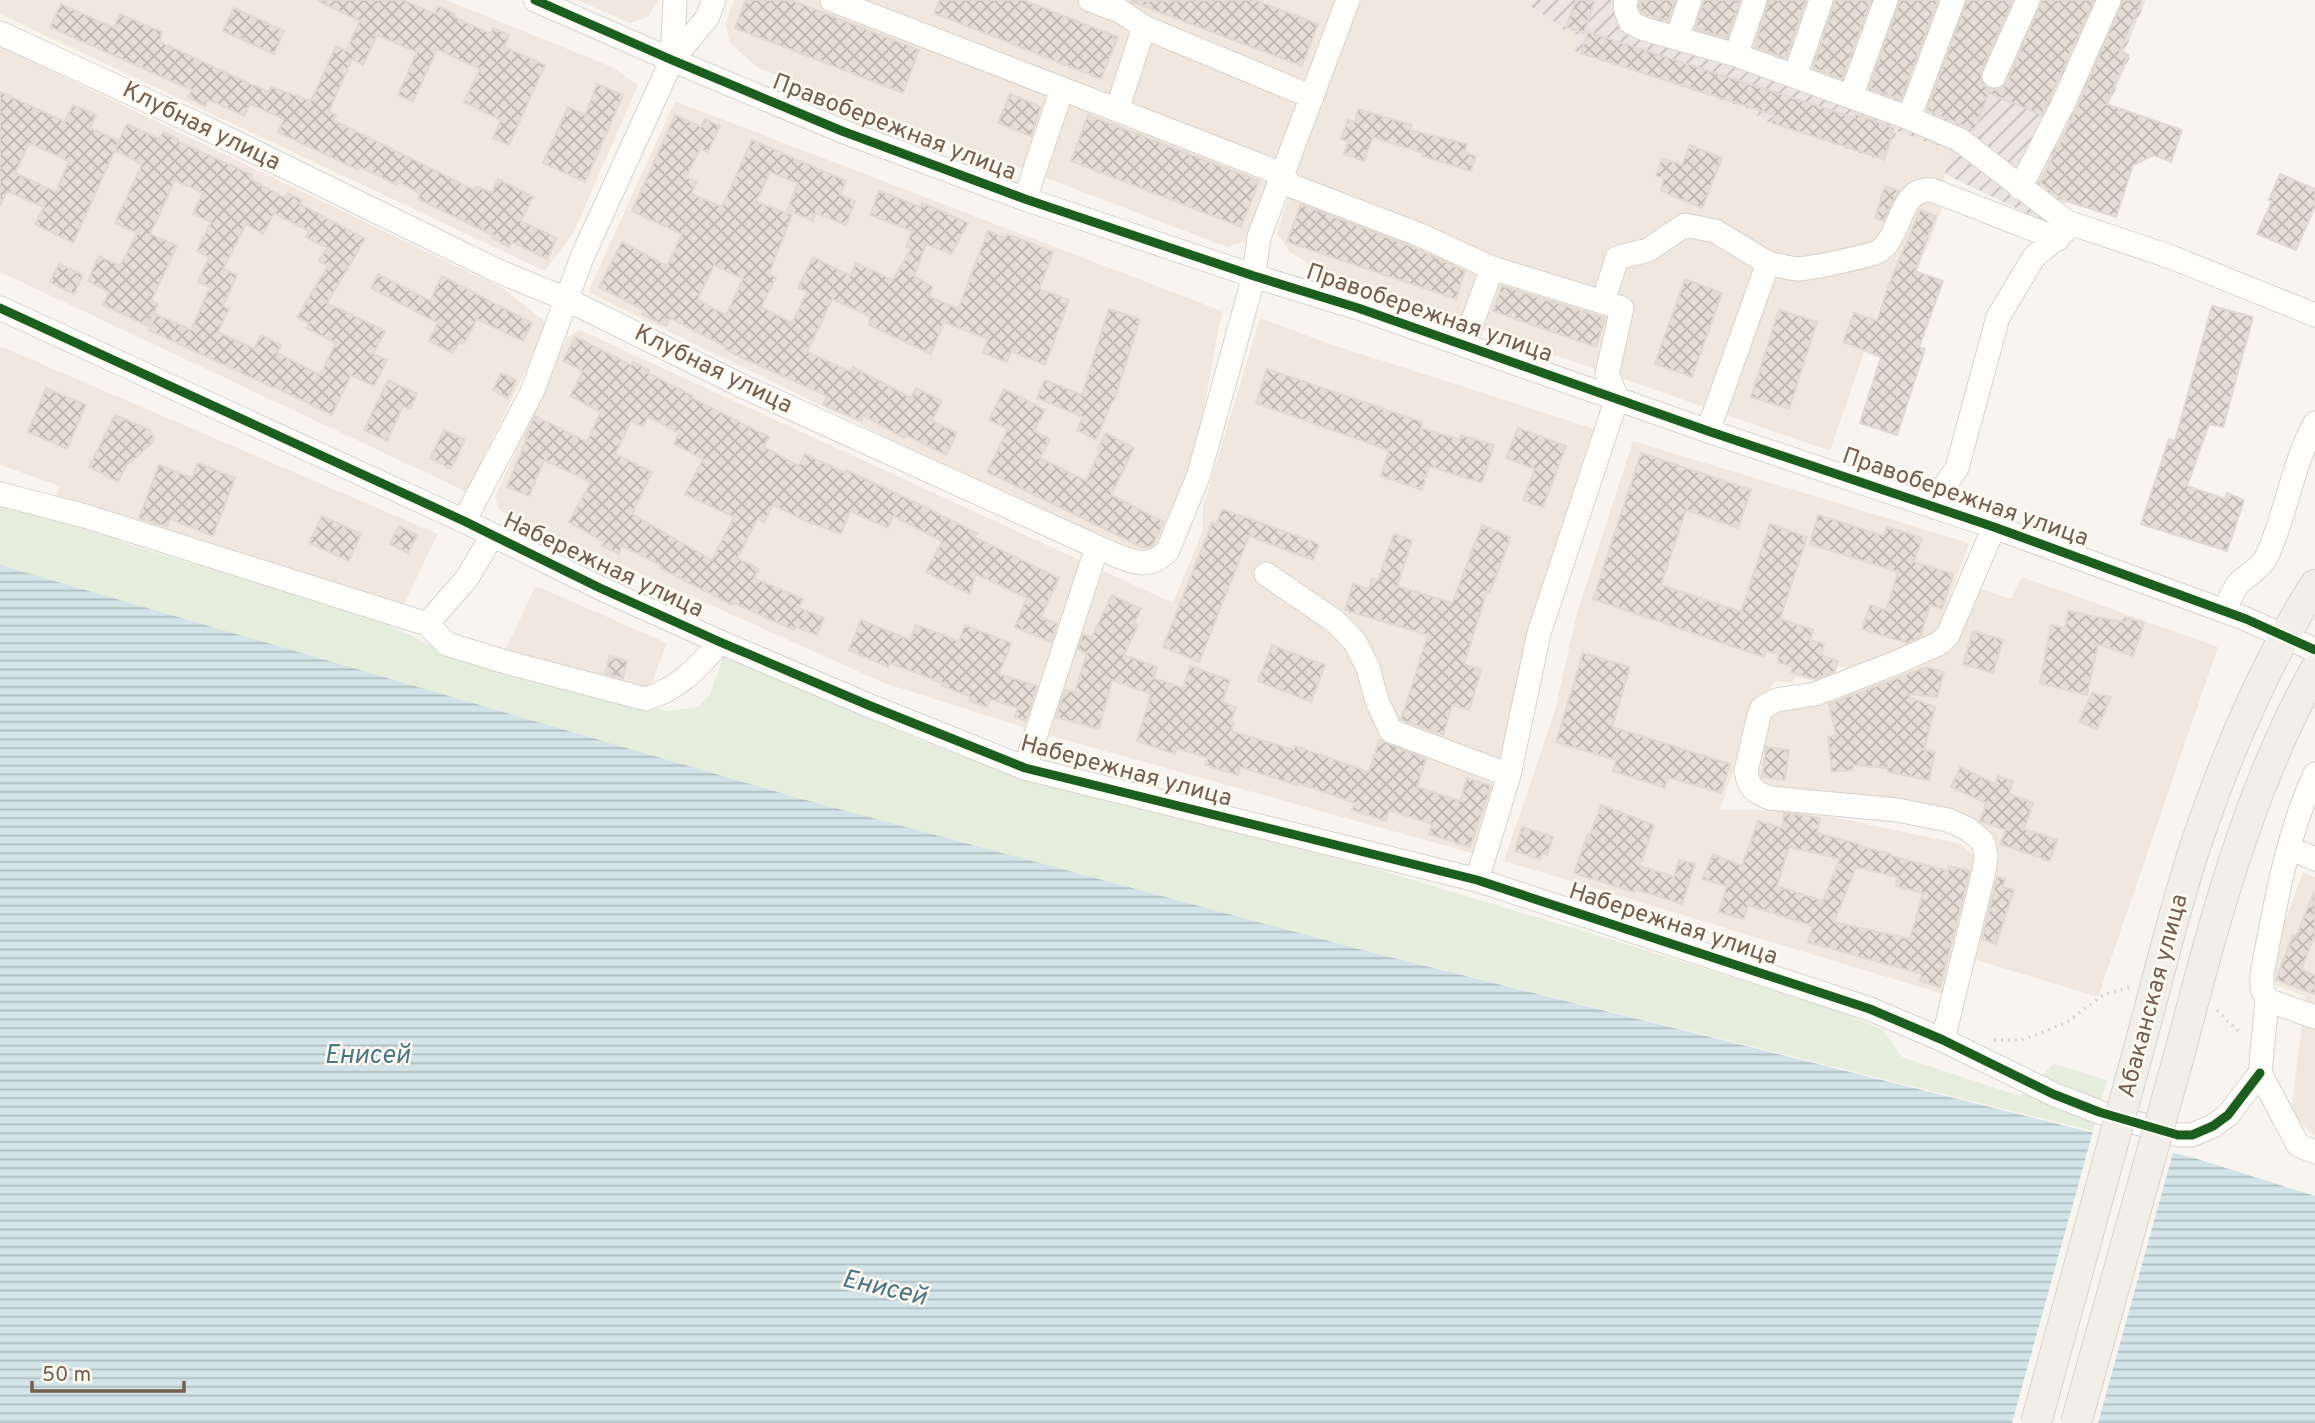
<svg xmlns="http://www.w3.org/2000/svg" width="2315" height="1423" font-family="Overpass,sans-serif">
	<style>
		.residential { fill: #f0e8de }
		.industrial { fill: url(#industrial-furrows) }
		.green { fill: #e5eedc }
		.water { fill: url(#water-rules) }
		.pier { fill: #f8f5f0 }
		.building { fill: url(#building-cross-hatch); stroke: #e0d9d2; stroke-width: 2; fill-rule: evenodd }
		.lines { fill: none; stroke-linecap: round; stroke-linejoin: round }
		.minor-casing { stroke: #d7d2cd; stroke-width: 25 }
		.major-casing { stroke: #d9d2cd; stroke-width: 32 }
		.path { stroke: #dad5d0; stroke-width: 3.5; stroke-dasharray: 2 5; stroke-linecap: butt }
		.minor { stroke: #fefefd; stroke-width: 23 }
		.major { stroke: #f2efe8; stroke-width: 30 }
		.major-bridge-casing { stroke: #d9d2cd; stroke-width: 32; stroke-linecap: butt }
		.major-bridge { stroke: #f2efe8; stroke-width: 30 }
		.cycleway-casing { stroke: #fdfaf2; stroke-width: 13 }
		.cycleway { stroke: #1b5e20; stroke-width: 9 }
		.labels { text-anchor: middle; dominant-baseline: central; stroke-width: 5; stroke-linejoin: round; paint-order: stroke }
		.street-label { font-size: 24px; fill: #745f51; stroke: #fdfaf2 }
		.water-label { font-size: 26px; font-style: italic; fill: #4c7785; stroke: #fdfaf2 }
	</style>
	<defs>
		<pattern id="industrial-furrows" width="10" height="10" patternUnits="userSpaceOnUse" patternTransform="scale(1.75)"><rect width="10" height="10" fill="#eae5e0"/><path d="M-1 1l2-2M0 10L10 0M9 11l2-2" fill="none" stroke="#c2bdb8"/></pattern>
		<pattern id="water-rules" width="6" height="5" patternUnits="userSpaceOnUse" patternTransform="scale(1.75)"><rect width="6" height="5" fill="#d2e4e7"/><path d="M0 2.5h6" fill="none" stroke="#afbcbe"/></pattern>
		<pattern id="building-cross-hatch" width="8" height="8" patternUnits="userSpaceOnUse" patternTransform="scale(1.75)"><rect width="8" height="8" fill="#e4ded7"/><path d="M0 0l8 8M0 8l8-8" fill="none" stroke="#bdb7b1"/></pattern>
	</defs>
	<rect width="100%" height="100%" fill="#f8f5f0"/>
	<path class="residential" d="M0 0H446L612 67 638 85 574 232 545 271 0 14Z
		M577 0H658L648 17 630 23Z
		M734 0H1336L1249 240 1227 247 758 68 730 43 725 24Z
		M1358 0H1535L1531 7 1561 26 1562 29 1579 35 1575 51 1758 112 1757 118 1884 162 1897 131 1952 151 1945 174 1941 212 1908 295 1886 288 1830 451 1326 275 1290 252 1277 234 1300 158Z
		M0 46 504 289 548 324 467 492 0 272Z
		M675 101 1222 311 1193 469 1150 559 1009 497 588 292Z
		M1260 318 1330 344 1595 429 1499 782 1475 854 1051 736 884 683 499 510 495 497 567 337 580 330 1173 603 1203 530V507Z
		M0 346 438 534 401 610 56 497 60 486 0 465Z
		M1633 441 1969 543 1936 637 1862 670 1838 666 1831 685 1796 677 1793 683 1776 681 1763 696 1755 698 1747 731 1720 810H1800L1961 844 1974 856 1976 870 1943 994 1504 861 1555 710 1577 613Z
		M2022 577 2218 647 2098 997 1967 957 1995 847 1982 825 1931 805 1757 785 1754 770 1765 713 1952 647 1975 587 2011 599Z
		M536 586 667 643 649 690 505 650Z
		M2303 872 2315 877V1136L2291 1114 2305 996 2271 983 2267 970Z"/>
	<path class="industrial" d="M1535 0H2146L2125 50 2130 57 2065 203 2051 225 1945 174 1952 151 1897 131 1885 162 1757 118 1758 112 1574 51 1578 35 1562 29 1561 26 1530 6Z"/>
	<path class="green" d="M0 507 79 527 147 550 371 617 433 646 666 711 698 707 710 695 724 655 909 736 1012 775 1363 865 1603 937 1834 1009 1883 1030 1902 1057 2020 1096 2054 1064 2107 1080 2093 1131 1366 951 795 797 0 565Z"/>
	<path class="water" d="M0 565 795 797 1366 951 2194 1158 2315 1196V1423H0Z"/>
	<path class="pier" d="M2094 1128 2174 1149 2098 1423H2012Z"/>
	<path class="building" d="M317 0H403L435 14 438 6 455 14 454 17 491 34 493 28 509 35 504 47 545 65 509 145 493 138 501 120 464 102 480 69 437 49 413 102 398 95 417 52 377 35 363 65 352 59 329 111 336 115 333 120 474 190 476 186 492 193 498 179 533 197 521 221 557 238 547 259 512 242 509 247 492 238 493 235 418 199 420 194 399 182 397 185 360 167 358 170 278 132 284 119 250 104 244 116 208 99 205 106 188 97 192 90 50 27 61 4 114 28 120 14 162 32 160 42 233 76 269 92 271 87 311 101 336 46 346 51 360 21Z
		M746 0H791L919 50 903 93 735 28Z
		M940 0H1023L1118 37 1101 79 934 13Z
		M1255 0 1318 24 1302 66 1130 1Z
		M1576 0H1595L1584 33 1566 27Z
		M1640 0H1675L1668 21 1641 12Z
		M1704 0H1740L1727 38 1695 29Z
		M1769 0H1806L1786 58 1754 47Z
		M1835 0H1871L1842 79 1813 68Z
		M1900 0H1938L1901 100 1869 88Z
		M1967 0H2013L1981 71 1982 84 1988 88 1995 90 2002 88 2007 82 2042 0H2094L2042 115 1989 93 1974 130 1927 110Z
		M2123 0H2142L2120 51 2128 55 2106 104 2182 130 2171 162 2154 155 2133 165 2116 217 2064 200 2040 183 2076 110Z
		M234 8 284 31 274 54 223 31Z
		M1588 32 1855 118 1856 114 1894 128 1884 159 1772 123 1774 115 1581 53Z
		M597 84 623 95 585 182 543 163 568 107 585 115Z
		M0 92 65 122 73 105 96 115 90 128 119 141 73 243 35 224 44 207 7 191 0 206ZM29 143 69 161 56 192 15 173Z
		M1010 94 1041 107 1031 136 998 123Z
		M1358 109 1412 125 1410 130 1467 144 1465 152 1476 156 1471 171 1422 156 1423 153 1373 137 1364 161 1344 154 1348 142 1341 139 1348 120 1355 122Z
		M675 115 701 127 705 119 720 126 708 152 700 149 686 177 697 182 691 194 722 207 752 140 846 181 840 195 855 201 846 225 816 213 813 221 787 210 798 183 770 172 756 202 792 215 769 274 776 277 761 307 792 323 807 292 798 288 813 257 850 276 856 263 893 280 911 249 906 247 912 231 870 215 879 191 921 207 922 203 968 223 951 254 926 244 914 276 933 287 928 296 958 309 988 231 1006 238 1007 234 1053 252 1039 289 1069 300 1045 365 1011 351 1007 362 983 353 988 339 944 322 931 354 869 325 870 316 832 299 807 352 851 372 853 367 911 398 916 388 942 401 932 421 957 433 946 455 906 435 904 438 863 415 861 421 823 405 827 396 743 358 725 349 726 347 670 318 666 326 642 314 644 310 599 287 622 242 667 266 682 234 632 211ZM714 265 743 279 726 315 697 300Z
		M1088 115 1259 181 1241 227 1071 161Z
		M127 124 159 139 163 132 178 139 177 141 186 145 252 175 250 179 285 198 288 193 302 200 300 204 365 239 327 303 385 331 373 354 387 360 374 386 351 375 332 415 275 387 274 388 149 330 156 314 191 330 210 287 198 282 209 257 197 251 211 222 193 214 203 193 175 180 150 234 177 246 151 301 158 304 148 326 103 305 109 292 88 281 99 256 120 266 137 233 115 223 142 164 115 150ZM274 213 309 231 306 237 327 248 319 261 328 266 297 317 309 323 306 328 336 343 320 375 277 353 281 345 261 335 254 349 218 332 229 309 223 306 237 275 223 269 246 224 263 234Z
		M1690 145 1722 158 1702 208 1661 191 1664 178 1656 176 1662 158 1682 165Z
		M2280 174 2315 189V206L2296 250 2257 234 2272 201 2269 200Z
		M1885 186 1899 191 1883 221 1875 218Z
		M1301 204 1415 248 1465 271 1456 299 1287 242Z
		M1920 210 1936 216 1915 271 1943 281 1919 347 1925 349 1897 435 1860 423 1881 357 1843 342 1854 313 1877 321 1887 289Z
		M59 264 83 275 74 294 50 282Z
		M378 274 430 301 442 276 532 323 523 341 477 319 464 344 459 342 453 353 429 341 438 323 371 288Z
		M1685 279 1722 293 1692 377 1655 364Z
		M1502 286 1605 318 1596 347 1493 311Z
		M2212 306 2253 317 2223 427 2209 424 2187 486 2225 499 2227 493 2244 500 2227 551 2141 524 2169 439 2175 441Z
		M1109 309 1140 319 1114 401H1112L1096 440 1077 430 1083 417 1037 398 1045 380 1082 395Z
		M1779 310 1817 322 1789 409 1751 397Z
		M575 337 631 365 633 362 649 370 648 373 693 396 692 398 769 437 764 447 799 466 805 454 845 473 846 470 927 508 977 533 974 537 1059 578 1041 617 1057 624 1051 642 1015 627 1027 598 976 574 970 594 926 572 942 541 893 516 888 528 850 511 841 534 808 522 773 505 764 522 758 518 737 558 759 569 754 578 803 599 799 608 824 618 817 635 795 627 794 630 734 603 732 605 660 568 661 565 622 546 619 554 602 546 604 542 569 522 591 482 544 460 529 496 507 487 527 438 525 437 535 416 587 442 601 412 570 396 583 371 563 361ZM648 416 679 433 674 444 703 459 685 494 734 517 712 560 632 514 652 472 615 454 631 421 643 427Z
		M1267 369 1422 422 1421 428 1460 440 1461 435 1494 445 1482 483 1429 466 1422 490 1381 476 1389 450 1256 403Z
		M501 373 516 380 508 398 493 390Z
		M388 380 417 394 410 409 403 406 387 441 364 430Z
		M46 388 86 405 67 449 28 432Z
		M1004 389 1045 410 1034 431 1050 439 1040 458 1086 481 1100 451 1097 449 1106 433 1134 448 1111 495 1164 522 1152 546 1144 548 987 472 1008 429 989 420Z
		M115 415 150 430 154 438 153 442 130 463 128 462 118 482 89 467Z
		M1518 428 1566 446 1543 507 1523 500 1535 469 1506 458Z
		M444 430 465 440 451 469 430 458Z
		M1641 453 1751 490 1738 528 1686 510 1661 585 1741 612 1770 524 1807 537 1780 619 1813 630 1810 640 1824 644 1821 655 1838 661 1834 672 1814 679 1791 672 1793 667 1778 662 1779 654 1766 651 1764 657 1593 599Z
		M198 463 235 478 213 536 170 519 167 527 139 518 159 465 192 478Z
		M1222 509 1319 544 1313 560 1249 536 1199 662 1163 647 1212 523 1216 525Z
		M1818 515 1884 536 1887 527 1922 538 1914 562 1953 574 1942 609 1930 605 1920 637 1907 643 1862 629 1870 605 1886 610 1898 572 1810 544Z
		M322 516 361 534 349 561 309 543Z
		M1482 525 1511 537 1490 592 1487 591 1464 664 1481 670 1469 710 1452 705 1443 735 1401 720 1428 635 1345 610 1353 584 1369 589 1372 578 1378 580 1394 534 1412 540 1397 586 1452 603Z
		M399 526 417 535 408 553 390 544Z
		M1112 595 1141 609 1134 623 1138 625 1124 655 1157 667 1153 678 1183 688 1190 666 1230 680 1222 702 1236 707 1231 721 1234 722 1231 731 1294 750 1295 746 1369 772 1379 740 1383 741 1426 759 1417 787 1460 801 1467 778 1491 786 1470 847 1429 834 1432 824 1389 810 1386 821 1352 810 1355 803 1298 783 1297 785 1240 767 1238 775 1205 765 1208 758 1177 748 1175 754 1137 741 1151 694 1112 680 1099 729 1056 717 1065 690 1075 692 1087 653 1078 649 1083 634 1092 637Z
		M2068 611 2122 622 2124 617 2144 623 2133 656 2098 644 2087 695 2040 683 2051 625 2065 628Z
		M861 620 910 640 916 625 959 641 965 625 1011 643 999 674 1037 686 1026 721 1015 717 1018 708 990 699 987 707 969 701 971 697 942 686 943 683 890 663 888 667 849 650Z
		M1973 631 2003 640 1993 673 1963 664Z
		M1272 645 1325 665 1311 702 1258 681Z
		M1583 653 1630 667 1612 727 1730 764 1721 793 1668 777 1665 788 1613 771 1616 760 1556 742Z
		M610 656 627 661 623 678 605 674Z
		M1927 667 1944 672 1937 697 1910 694 1909 697 1935 707 1924 750 1935 752 1929 780 1888 772V768L1853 765V770L1832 772 1828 737 1836 736 1829 704Z
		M2092 693 2111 697 2097 729 2079 722Z
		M1766 747 1789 750 1785 780 1762 777Z
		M1960 767 1995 784 1998 776 2013 781 2009 794 2033 803 2024 829 2057 840 2050 861 2000 844 2006 830 1980 821 1986 803 1951 787Z
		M1601 805 1654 825 1640 866 1674 877 1679 860 1695 864 1682 904 1635 889 1634 892 1574 873 1588 834 1590 835Z
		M1784 813 1820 818 1817 833 1859 844V846L1891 854V856L1948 871 1949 866 1970 871 1940 987 1920 981 1922 974 1808 942 1813 926 1748 905 1744 919 1719 912 1727 886 1702 879 1713 854 1742 866 1758 821 1782 828ZM1789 847 1840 859 1823 901 1777 886ZM1856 867 1898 877 1896 886 1923 893 1910 939 1834 922Z
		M1522 827 1553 837 1547 855 1542 853 1540 859 1515 851Z
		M1997 877 2005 879 2003 887 2014 890 1996 944 1982 939Z
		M2314 892 2315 935 2301 970 2315 975V994L2276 980 2293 935 2296 937Z"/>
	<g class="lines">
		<defs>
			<path id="minor" d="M535 0 672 60 842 131 1025 199 1254 276 1358 308 1708 431 1994 527 2246 619 2315 650
				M832 0 1117 110 1144 27
				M1090 0 1120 11 1144 27 1312 97
				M1626 0 1625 8 1630 22 1644 29 1736 55 1909 118 1960 140 2067 222 2171 257 2315 315
				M0 33 202 126 498 271 566 299 740 385 1097 547C1122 557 1147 575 1168 550L1199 474 1254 276 1259 237 1348 0
				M1677 38 1690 0
				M1736 55 1755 0
				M672 60 675 0
				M1795 76 1821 0
				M1994 76 2028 0
				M1851 96 1886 0
				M1117 110 1282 174 1292 186 1420 235 1492 268 1622 308 1607 374 1617 398 1539 633 1509 775 1477 880
				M1909 118 1953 0
				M2020 188 2063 104 2109 0
				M1025 199 1062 89
				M1768 263C1778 265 1790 269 1800 269 1810 268 1872 256 1879 251 1902 237 1898 187 1932 190L2058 239
				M1603 302 1617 258 1648 250 1685 225 1715 231 1768 263 1708 431
				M0 308 464 521 600 588 720 642 868 705 1025 768 1477 880 1870 1009 1943 1040 2053 1094 2099 1112 2178 1135H2192L2213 1126 2228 1115 2260 1073
				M1464 345 1492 268
				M0 494 85 516 427 624 467 578 492 536
				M1931 506 1957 468 1998 317 2034 257 2065 231
				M464 521 532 392 583 255 672 60 707 18 714 0
				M1266 574 1336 622 1355 642 1368 668 1377 701 1391 731 1509 775
				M2225 611C2229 601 2232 590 2240 582 2250 573 2260 569 2267 556 2287 512 2292 465 2315 423
				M427 624 447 644 502 661 646 699C679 688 698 668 720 642
				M1025 768 1097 547
				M2290 848 2315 859
				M2267 1000 2315 1017
				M1943 1040 1984 871 1986 856 1983 842 1968 829 1948 820 1897 810 1770 798C1754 792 1749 789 1746 771L1759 716 1762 708 1776 700 1815 694 1898 662 1940 643 1948 635 1994 527
				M2260 1073 2267 1000 2262 988V974C2275 908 2286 836 2315 774
				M2260 1073 2298 1145 2315 1152"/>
			<path id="major" d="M2141 1041C2159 975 2175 906 2197 841 2227 753 2265 663 2315 585
				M2180 1052C2214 922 2249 788 2315 670"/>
		</defs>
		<use href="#minor" class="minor-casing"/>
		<use href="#major" class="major-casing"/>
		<path class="path" d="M2217 1010 2241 1034
			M1994 1040H2022L2066 1023 2103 995 2130 987"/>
		<use href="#minor" class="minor"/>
		<use href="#major" class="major"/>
		<defs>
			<path id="major-bridge" d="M2036 1423 2141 1041
				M2076 1423 2180 1052"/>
		</defs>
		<use href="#major-bridge" class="major-bridge-casing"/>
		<use href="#major-bridge" class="major-bridge"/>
		<defs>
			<path id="cycleway" d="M535 0 672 60 842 131 1025 199 1254 276 1358 308 1708 431 1994 527 2246 619 2315 650
				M0 308 464 521 600 588 720 642 868 705 1025 768 1477 880 1870 1009 1943 1040 2053 1094 2099 1112 2178 1135H2192L2213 1126 2228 1115 2260 1073"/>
		</defs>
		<use href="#cycleway" class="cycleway-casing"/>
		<use href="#cycleway" class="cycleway"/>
	</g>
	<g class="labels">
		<g class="street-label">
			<text transform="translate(201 127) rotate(26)">Клубная улица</text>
			<text transform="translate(894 128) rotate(21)">Правобережная улица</text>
			<text transform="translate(1429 314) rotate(19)">Правобережная улица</text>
			<text transform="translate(713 370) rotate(26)">Клубная улица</text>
			<text transform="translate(1965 498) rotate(19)">Правобережная улица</text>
			<text transform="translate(603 566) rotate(25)">Набережная улица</text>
			<text transform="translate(1126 772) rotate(15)">Набережная улица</text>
			<text transform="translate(1673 925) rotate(18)">Набережная улица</text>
			<text transform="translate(2154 996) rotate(-75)">Абаканская улица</text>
		</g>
		<g class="water-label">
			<text x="367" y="1056">Енисей</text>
			<text transform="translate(884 1289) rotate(13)">Енисей</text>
		</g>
	</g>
	<path d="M32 1381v10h152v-10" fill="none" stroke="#745f51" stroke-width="3.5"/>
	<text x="42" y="1381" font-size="21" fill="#745f51" stroke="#fdfaf2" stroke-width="5" paint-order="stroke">50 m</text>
</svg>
